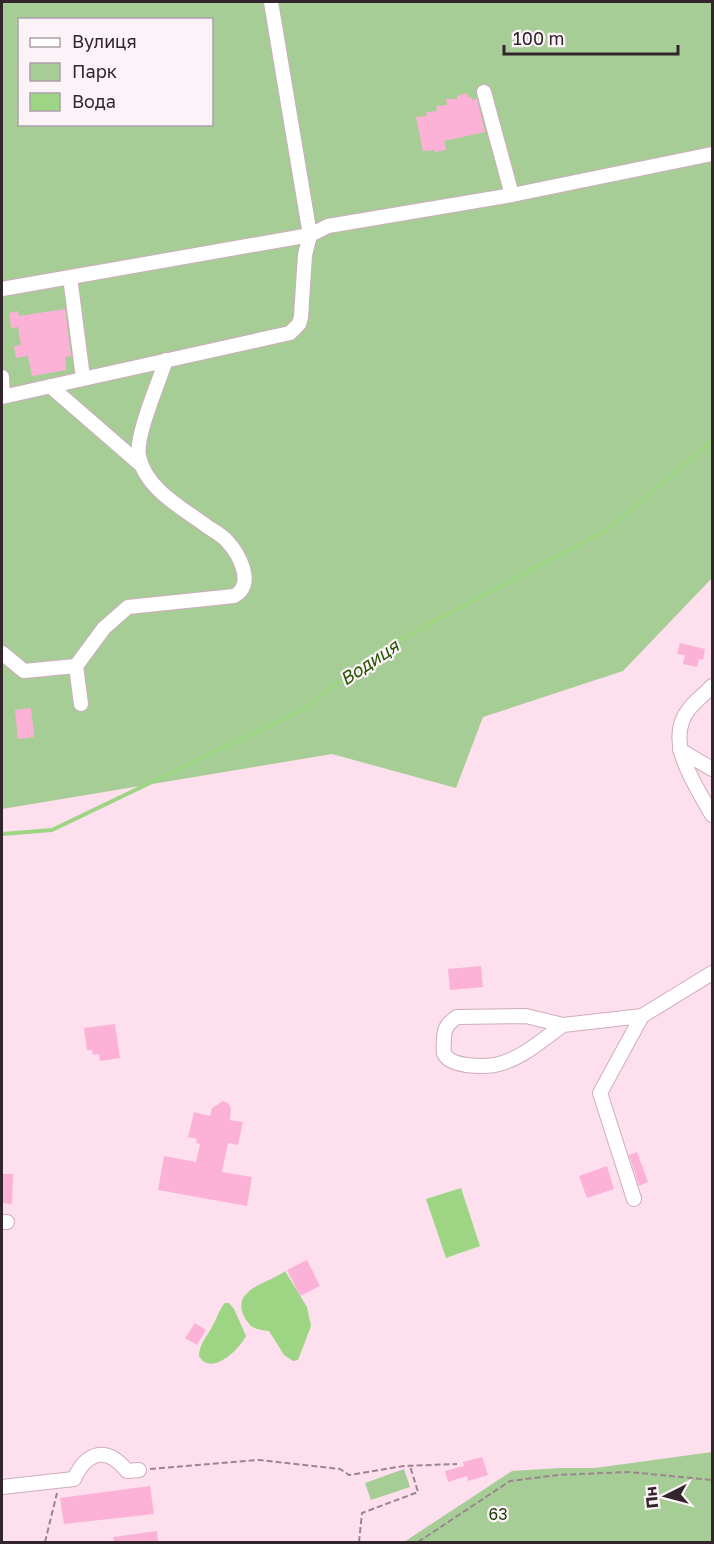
<svg xmlns="http://www.w3.org/2000/svg" width="714" height="1544" font-family="'Golos Text',sans-serif">
	<style>
		.green { fill: #a6cd95; fill-rule: evenodd }
		.water { fill: #9ed585 }
		.lines { fill: none; stroke-linecap: round; stroke-linejoin: round }
		.stream { stroke: #9ed585; stroke-width: 4 }
		.building { fill: #fcb2d7 }
		.minor-casing { stroke: #d0acbd; stroke-width: 16 }
		.path { stroke: #9b858f; stroke-width: 2; stroke-dasharray: 6 3; stroke-linecap: butt }
		.minor { stroke: #fff; stroke-width: 14 }
		.labels { text-anchor: middle; dominant-baseline: central; stroke-width: 4.5; stroke-linejoin: round; paint-order: stroke }
		.park-label { font-size: 16px; fill: #183a01; stroke: #fbf3f7 }
		.water-label { font-size: 18px; font-style: italic; fill: #265700; stroke: #fbf3f7 }
	</style>
	<rect width="100%" height="100%" fill="#fddfed"/>
	<path class="green" d="M2 2H712V578L623 671 483 717 456 788 332 754 2 809ZM20 20H212V124H20Z
		M712 1452V1542H404L512 1471 559 1468H595Z
		M404 1469 410 1487 371 1500 365 1483Z"/>
	<path class="water" d="M461 1188 480 1246 446 1258 426 1199Z
		M285 1271 307 1307 311 1326 298 1360 293 1361 284 1355 269 1331C255 1329 250 1329 243 1314 233 1288 270 1283 285 1271Z
		M225 1303H229L234 1309 246 1336C239 1350 211 1377 199 1356 199 1344 208 1335 213 1325 218 1317 219 1309 225 1303Z"/>
	<g class="lines">
		<path class="stream" d="M2 834 52 830 304 709 375 653 608 529 712 441"/>
	</g>
	<path class="building" d="M467 93 468 97H471L472 100 477 99 485 132 444 141 446 150 435 152 434 150 423 151 416 117 427 116 426 112 437 111 436 106 447 105 446 99H457V96Z
		M65 309 71 356 65 357 66 370 32 376 28 356 16 358 14 346 21 345 18 327 11 328 9 313 18 311 19 316Z
		M680 643 705 649 703 660 699 659 697 667 683 664 685 655 677 654Z
		M31 708 34 737 18 739 15 710Z
		M481 966 483 987 450 990 448 969Z
		M115 1024 120 1058 100 1061 99 1054 93 1055 92 1050H87L84 1028Z
		M223 1101 228 1103 231 1108 230 1120 243 1122 238 1145 228 1143 222 1172 252 1177 247 1206 158 1190 164 1156 196 1162 200 1144 196 1143 197 1139 188 1137 194 1112 210 1116 212 1108Z
		M637 1152 648 1182 639 1186 629 1155Z
		M607 1166 614 1189 587 1198 579 1176Z
		M2 1174H13L12 1204 2 1203Z
		M307 1260 320 1286 300 1296 287 1270Z
		M195 1323 206 1330 197 1345 185 1338Z
		M482 1457 488 1475 468 1481 467 1476 448 1482 445 1471 464 1466 463 1462Z
		M150 1486 154 1514 64 1524 60 1498Z
		M157 1531 158 1542H114L113 1537Z"/>
	<g class="lines">
		<defs>
			<path id="minor" d="M484 92 512 195
				M70 277 83 378
				M2 289 310 235 328 226 512 195 712 154
				M2 377 3 396
				M50 386 141 465
				M2 397 290 333 299 324 301 317 305 255 310 235 271 2
				M2 653 24 671 76 666
				M712 686C705 694 695 701 689 709 663 742 696 785 712 815
				M81 704 76 666 104 628 128 607 234 596C256 585 239 554 227 541 222 535 214 531 208 527 184 509 145 489 139 456 135 436 159 382 166 360
				M680 750 712 769
				M563 1025C542 1040 520 1060 495 1065 482 1067 449 1067 444 1053 443 1049 444 1043 444 1039 444 1028 448 1023 457 1017L526 1016 563 1025 642 1016
				M634 1199 600 1093 642 1016 712 973
				M2 1222H7
				M2 1487 74 1479C87 1451 107 1446 127 1471L139 1470"/>
		</defs>
		<use href="#minor" class="minor-casing"/>
		<path class="path" d="M150 1469 259 1460 340 1469 349 1475 404 1466 457 1464
			M45 1542 57 1493
			M359 1542 362 1513 418 1492 410 1466
			M418 1542 510 1481 558 1475 629 1472 712 1480"/>
		<use href="#minor" class="minor"/>
	</g>
	<g class="labels">
		<g class="park-label">
			<text x="498" y="1514">63</text>
		</g>
		<g class="water-label">
			<text transform="translate(369 662) rotate(-34)">Водиця</text>
		</g>
	</g>
	<rect width="714" height="1544" fill="none" stroke="#33252c" stroke-width="6"/>
	<rect x="18" y="18" width="195" height="108" fill="#fbf3f7" stroke="#aba1a6" stroke-width="1.5"/>
	<rect x="30" y="38" width="30" height="9" fill="#ffffff" stroke="#aba1a6" stroke-width="1.5"/>
	<text x="72" y="48" font-size="18" fill="#33252c">Вулиця</text>
	<rect x="30" y="63" width="30" height="18" fill="#a6cd95" stroke="#aba1a6" stroke-width="1.5"/>
	<text x="72" y="78" font-size="18" fill="#33252c">Парк</text>
	<rect x="30" y="93" width="30" height="18" fill="#9ed585" stroke="#aba1a6" stroke-width="1.5"/>
	<text x="72" y="108" font-size="18" fill="#33252c">Вода</text>
	<g transform="translate(666 1496) rotate(264)" stroke="#fbf3f7" stroke-width="4.5" paint-order="stroke">
	<path d="M0-4.5L10 22L0 15L-10 22Z" fill="#33252c"/>
	<text y="-9" font-size="16" font-weight="bold" text-anchor="middle" fill="#33252c">Пн</text>
	</g>
	<path d="M504 45v9h174v-9" fill="none" stroke="#33252c" stroke-width="3"/>
	<text x="513" y="45" font-size="18" fill="#33252c" stroke="#fbf3f7" stroke-width="4.5" paint-order="stroke">100 m</text>
</svg>
